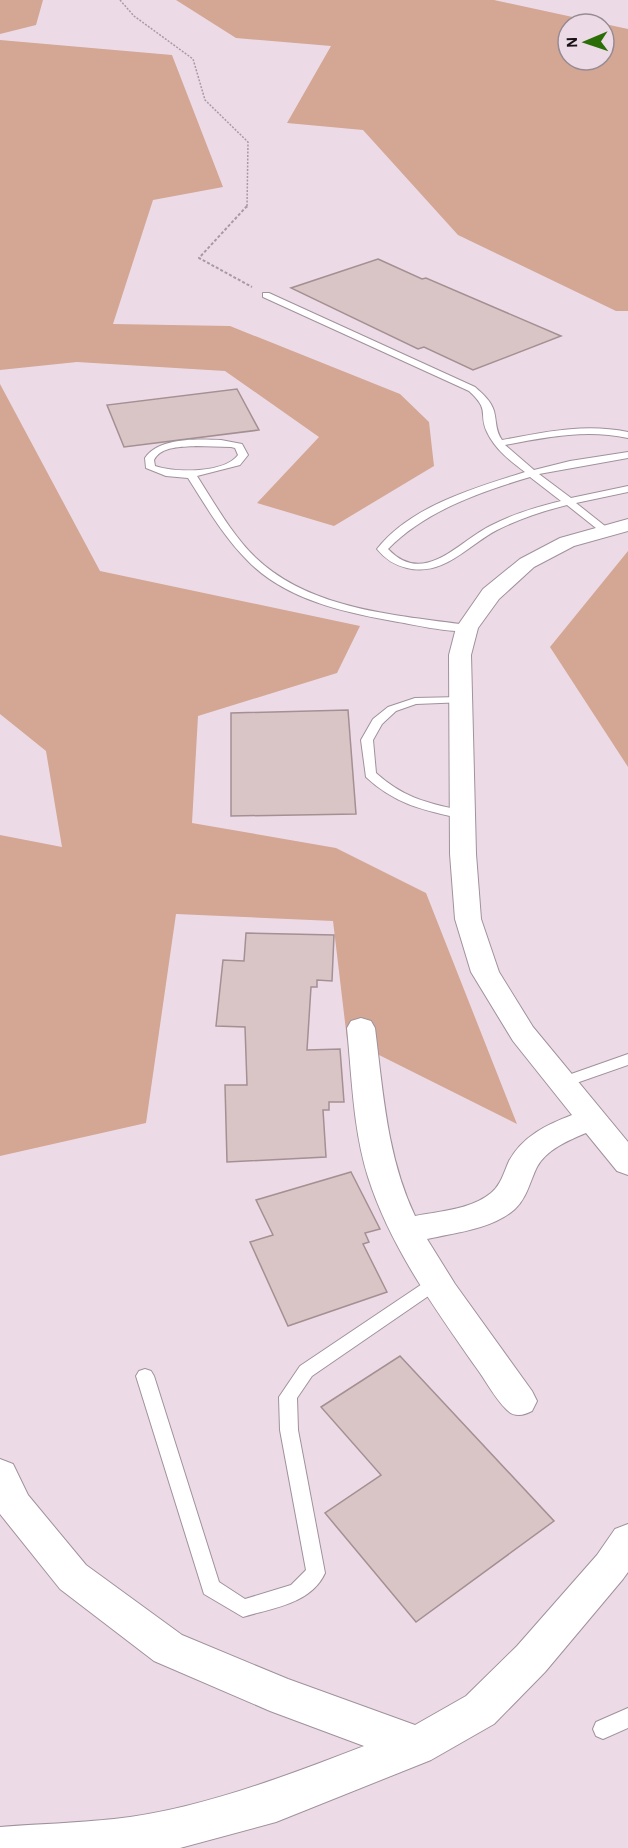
<svg xmlns="http://www.w3.org/2000/svg" width="628" height="1848" font-family="'Alegreya Sans',sans-serif">
	<style>
		.green { fill: #d4a694; fill-rule: evenodd }
		.building { fill: #d9c4c6; stroke: #a49092; stroke-width: 1.5 }
		.lines { fill: none; stroke-linecap: round; stroke-linejoin: round }
		.service-casing { stroke: #a0919b; stroke-width: 2 }
		.minor-casing { stroke: #a0919b; stroke-width: 2 }
		.path-far1 { stroke: #a89aa3; stroke-width: 1.5; stroke-dasharray: 2 1.5; stroke-linecap: butt }
		.path { stroke: #a89aa3; stroke-width: 2; stroke-dasharray: 3 2; stroke-linecap: butt }
		.service { fill: #fff; fill-rule: evenodd }
		.minor { fill: #fff; fill-rule: evenodd }
	</style>
	<rect width="100%" height="100%" fill="#ecdbe6"/>
	<path class="green" d="M0 0H43L36 25 0 34Z
		M176 0H494L628 29V311H616L458 235 363 130 287 123 331 46 236 38ZM568 24H604V60H568Z
		M0 40 172 55 223 187 153 200 113 324 230 326 400 394 429 422 434 466 334 526 257 503 319 437 225 371 77 362 0 370Z
		M0 384 100 571 360 626 337 673 198 716 192 823 336 848 426 893 517 1124 347 1039 333 921 176 914 146 1123 0 1156V835L62 847 46 751 0 714Z
		M628 551V767L550 647Z"/>
	<path class="building" d="M378 259 422 279 426 278 561 336 473 370 424 347 418 349 291 288Z
		M237 389 259 430 124 447 107 405Z
		M348 710 356 814 231 816V713Z
		M246 933 334 935 332 981 317 980V987H311L307 1050 340 1049 344 1102H329V1110H323L326 1157 227 1162 225 1085H247L245 1027 216 1026 223 960 244 961Z
		M351 1172 380 1229 365 1233 369 1242 363 1244 387 1292 288 1326 250 1242 273 1235 256 1200Z
		M400 1356 554 1521 416 1622 325 1513 381 1475 321 1407Z"/>
	<g class="lines">
		<defs>
			<path id="service" d="M263 293H269L475 387C483 394 491 401 494 411 497 423 495 430 502 440 545 432 585 423 628 432V438C586 429 547 437 505 445L534 470 570 461 628 452V458L539 474 571 498 628 486V492L576 503 610 530 609 532H601L567 505C543 511 519 519 497 530 468 545 444 577 407 568 394 565 385 559 377 549 411 506 474 488 525 472 509 460 495 449 487 432 478 413 491 411 469 391L263 297ZM530 477 561 501C537 507 512 514 490 526 458 542 424 587 388 549 425 511 480 492 530 477Z
				M221 440 242 444 248 455 240 465 197 476C215 504 232 535 256 558 311 610 396 615 467 625L471 626V630C454 634 416 625 398 622 346 613 285 600 247 560 223 536 206 506 188 478L166 476 146 468 145 458C159 437 198 439 221 440ZM196 446 231 447 235 448 238 455C225 473 176 473 155 466L154 460C161 446 182 447 196 446Z
				M461 697 465 698 467 700 465 702 416 704 396 711 382 724 373 740 376 773C406 800 430 803 467 812L469 815 467 818 463 819C424 810 396 805 366 777L361 740 373 719 388 707 415 698Z
				M628 1054V1065L562 1088 557 1087 555 1083 557 1079Z
				M437 1274 443 1276 445 1281 443 1286 312 1376 297 1398 298 1430 325 1573C311 1604 272 1608 243 1617L204 1594 136 1376 139 1371 145 1369 151 1371 154 1376 219 1582 245 1599 291 1585 306 1570 280 1430 279 1397 300 1366Z
				M628 1708V1728L603 1739 596 1736 593 1729 596 1722Z"/>
			<path id="minor" d="M628 519V531L574 546 534 567 499 599 478 628 471 655 476 854 481 919 499 972 533 1027 628 1142V1175L617 1171 586 1133C569 1140 546 1150 537 1167 530 1181 527 1198 515 1209 493 1229 455 1233 427 1239L455 1284 532 1391 537 1401 532 1411C524 1415 515 1418 507 1410 495 1399 485 1379 475 1366 433 1306 390 1246 368 1177 353 1129 352 1078 347 1028L351 1021 361 1018 371 1021 375 1028C383 1092 387 1157 415 1216 440 1211 470 1210 491 1193 501 1185 504 1172 509 1161 523 1136 546 1125 572 1115L513 1041 471 972 455 919 450 854 449 655 456 628 483 589 520 559 560 538Z
				M0 1459 13 1464 28 1495 86 1565 182 1635 288 1679 415 1725 466 1696 517 1646 597 1555 615 1529 628 1524V1572L623 1579 545 1672 494 1724 431 1760 276 1822 180 1848H0V1827C38 1824 76 1823 114 1819 198 1810 286 1776 364 1746L270 1711 154 1661 60 1589 0 1514Z"/>
		</defs>
		<use href="#service" class="service-casing"/>
		<use href="#minor" class="minor-casing"/>
		<path class="path-far1" d="M120 0 134 16 193 59 205 100 248 142 247 208"/>
		<path class="path" d="M247 206 199 258 252 287"/>
		<use href="#service" class="service"/>
		<use href="#minor" class="minor"/>
	</g>
	<g transform="translate(586 42) rotate(268)"><circle r="28" fill="#ecdbe6" stroke="#978b93" stroke-width="1.5"/>
	<path d="M0-4.5L10 22L0 15L-10 22Z" fill="#2b6e08"/>
	<text y="-9" font-size="16" font-weight="bold" text-anchor="middle" fill="#181216">N</text>
	</g>
</svg>
